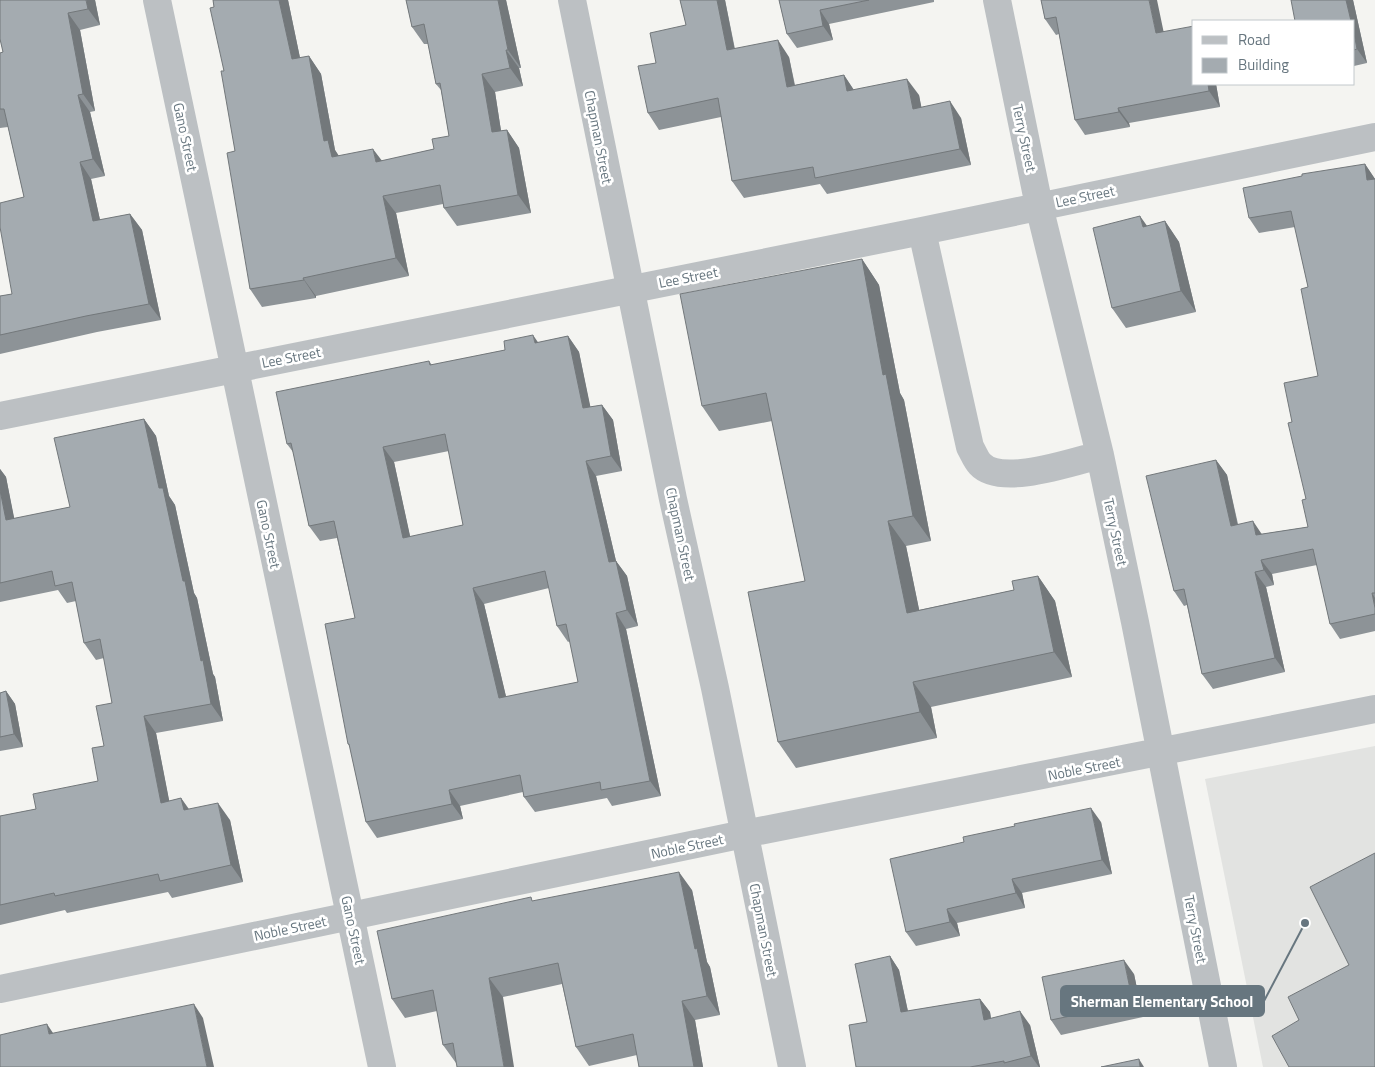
<svg xmlns="http://www.w3.org/2000/svg" width="1375" height="1067" font-family="'Titillium Web',sans-serif">
	<style>
		.built { fill: #e2e3e1 }
		.lines { fill: none; stroke-linecap: round; stroke-linejoin: round }
		.minor { stroke: #bcc0c3; stroke-width: 28 }
		.wall { fill: #8d9397; fill-rule: evenodd }
		.shaded-wall { fill: #73787b }
		.building { fill: #a4abb0; stroke: #73787b; fill-rule: evenodd }
		.labels { text-anchor: middle; dominant-baseline: central; stroke-width: 5; stroke-linejoin: round; paint-order: stroke }
		.street-label { font-size: 14px; fill: #67767f; stroke: #fff }
		.leader { fill: none; stroke: #67767f; stroke-width: 2 }
		.callout-dot { fill: #67767f; stroke: #fff; stroke-width: 2 }
		.callout { fill: #67767f; stroke: #67767f; stroke-width: 2 }
		.callout-label { font-size: 15px; text-anchor: middle; font-weight: bold; fill: #fff }
	</style>
	<rect width="100%" height="100%" fill="#f4f4f1"/>
	<path class="built" d="M1375 746V1067H1263L1205 779Z"/>
	<g class="lines">
		<path class="minor" d="M157 0 382 1067
			M572 0 673 499 715 688 792 1067
			M997 0 1039 206 1100 455 1135 622 1223 1067
			M922 231 970 447C973 452 976 460 980 464 1001 487 1072 462 1100 455
			M0 416 922 231 1375 137
			M0 989 744 834 1375 709"/>
	</g>
	<path class="wall" d="M95 0 100 25 80 30 95 111 90 112 105 176 91 179 100 220 130 214 142 230 161 320 97 332 0 354V296L12 294 24 197 8 127 0 128V53L3 52 0 39Z
		M213 0H288L300 58 309 56 321 74 335 150 339 156 382 161 434 149 449 136 441 90 436 84 428 44H424L412 27 406 0H506L521 68H519L523 86 495 92 501 131 507 130 519 148 531 213 457 226 444 208 443 204 396 213 409 276 316 296V298L262 307 250 289 235 151 224 71Z
		M680 0H725L735 49 789 57 795 85 844 75 854 90 919 95 921 107 961 118 971 165 827 194 820 184 744 198 732 181 721 117 659 130 648 113 656 63 686 25Z
		M779 0H934V2L829 24 833 40 797 48 787 34Z
		M1041 0 1163 31 1216 84 1220 107 1129 123 1130 127 1085 135 1075 120 1059 34 1056 35 1045 19Z
		M1291 0H1353L1367 63 1354 66V21Z
		M1365 164 1375 179V631L1340 639 1330 624 1317 565 1272 574 1274 585 1266 587 1285 672 1213 689 1202 674 1187 605 1184 606 1174 591 1216 460 1227 475 1238 524 1262 534 1308 527 1306 499 1292 422 1318 376 1308 287 1295 227 1259 233 1249 218Z
		M1165 221 1179 242 1196 312 1126 328 1112 308 1147 226Z
		M862 259 879 285 900 393 904 400 931 541 906 546 919 610 1014 590 1038 576 1055 601 1072 677 931 707 937 738 796 768 778 742 805 581 772 421 719 431 702 406Z
		M568 336 579 352 590 407 602 405 613 420 622 471 596 476 616 561 627 576 638 626 626 629 661 796 612 806 607 798 535 812 524 797 523 792 460 806 463 819 377 838 366 822 350 747 348 744 355 618 337 538 320 541 309 526 293 452 287 444 429 361 432 365 505 350ZM449 451 463 525 410 537 394 462ZM549 588 557 626 568 642 570 641 578 682 506 697 484 604Z
		M144 419 156 436 169 496 175 505 194 593 197 598 213 674 215 677 223 721 156 733 169 801 181 798 189 809 230 820 243 882 172 898 168 892 67 913 65 910 0 925V816L36 809 98 781 104 746 112 703 104 658 96 660 84 643 76 601 67 603 58 590 0 602V469L6 477 14 519 70 507Z
		M6 691 15 704 23 747 0 751V693Z
		M1101 822 1112 874 1022 893 1025 908 957 923 960 936 916 946 906 932Z
		M692 890 707 962 710 967 720 1015 695 1020 703 1067H639L637 1055 589 1066 576 1047 562 984 503 997 456 1063 443 1045 437 1011 405 1018 392 999 534 901Z
		M890 956 899 970 908 1011 980 999 990 1012 991 1018 1030 1025 1040 1067H856L867 1022Z
		M1134 974 1143 1017 1061 1035 1051 1020Z"/>
	<path class="shaded-wall" d="M86 0H95L100 25 88 9Z
		M279 0H288L304 77 292 59Z
		M498 0H506L521 68 508 50Z
		M717 0H725L738 67 727 50Z
		M1149 0H1157L1167 48 1156 33Z
		M1346 0H1353L1367 63 1357 49 1354 33V21H1351Z
		M820 10 829 24 833 40 823 26Z
		M68 13 80 30 95 111 83 94Z
		M778 40 789 57 798 103 787 87Z
		M506 50 519 68 523 86 510 68Z
		M309 56 321 74 335 150 340 158 332 157 324 141Z
		M482 74 495 92 504 150 492 132Z
		M844 75 855 92 847 91Z
		M907 79 919 95 925 125 913 109Z
		M1208 84H1216L1220 107 1209 91Z
		M78 95 90 112 105 176 93 159Z
		M950 101 961 118 971 165 960 149Z
		M1118 108 1129 123 1130 127 1119 112Z
		M507 130 519 148 531 213 518 195Z
		M373 149 386 166 376 162Z
		M80 162 91 179 104 238 93 221Z
		M1365 164 1375 179 1367 180Z
		M383 196 396 213 409 276 396 258Z
		M130 214 142 230 161 320 149 304Z
		M1140 216 1155 237 1143 227Z
		M1165 221 1179 242 1196 312 1181 291Z
		M862 259 879 285 900 393 904 400 931 541 913 516 883 375Z
		M303 278 316 296V298L304 280Z
		M533 335 544 351 535 343Z
		M568 336 579 352 594 424 583 408Z
		M602 405 613 420 622 471 611 456Z
		M144 419 156 436 169 496 175 505 194 593 197 598 213 674 215 677 223 721 211 704 183 581 159 488Z
		M383 447 394 462 414 554 403 538Z
		M1216 460 1227 475 1241 541 1231 526Z
		M586 461 596 476 620 578 609 562Z
		M0 469 6 477 18 537 6 520 0 490Z
		M888 521 906 546 925 638 907 613Z
		M1253 521 1263 536 1256 535Z
		M1261 560 1272 574 1274 585 1264 570Z
		M616 561 627 576 638 626 627 610Z
		M1255 572 1266 587 1285 672 1275 658Z
		M1038 576 1055 601 1072 677 1054 652Z
		M473 588 484 604 510 713 499 698Z
		M1372 593 1375 598V608Z
		M616 613 626 629 661 796 650 781Z
		M913 682 931 707 937 738 920 712Z
		M6 691 15 704 23 747 14 734Z
		M144 716 156 733 173 820 161 803Z
		M449 790 460 806 463 819 452 804Z
		M181 798 193 816 184 810Z
		M218 803 230 820 243 882 231 865Z
		M1091 808 1101 822 1112 874 1102 860Z
		M679 872 692 890 707 962 710 967 720 1015 707 996 695 949Z
		M1012 879 1022 893 1025 908 1016 893Z
		M947 909 957 923 960 936 950 922Z
		M890 956 899 970 911 1026 901 1012Z
		M1124 960 1134 974 1143 1017 1133 1003Z
		M489 978 503 997 514 1067H504Z
		M980 999 990 1012 993 1033 984 1020Z
		M682 1001 695 1020 703 1067H694Z
		M194 1004 203 1018 214 1067H207Z
		M1020 1011 1030 1025 1040 1067H1039L1031 1056Z
		M47 1024 57 1039 49 1034Z
		M1139 1059 1144 1067H1140Z"/>
	<path class="building" d="M0 0H86L88 9 68 13 83 94 78 95 93 159 80 162 93 221 130 214 149 304 86 316 0 335V296L12 294 0 227V203L24 197 4 109H0V53L3 52 0 39Z
		M213 0H279L292 59 309 56 324 141 328 140 332 157 373 149 376 162 434 149 432 139 449 136 440 83 436 84 424 24 412 27 406 0H498L508 50H506L510 68 482 74 492 132 507 130 518 195 444 208 440 185 383 196 396 258 303 278 304 280 250 289 227 153 235 151 221 71H224L210 8 214 7Z
		M680 0H717L727 50 778 40 787 87 844 75 847 91 907 79 913 109 950 101 960 149 815 178 813 167 732 181 718 98 648 113 638 66 656 63 650 33 686 25Z
		M779 0H869L820 10 823 26 787 34Z
		M1041 0H1149L1156 33 1194 26V84H1208L1209 91 1118 108 1119 112 1075 120 1056 17 1045 19Z
		M1291 0H1346L1351 21H1295Z
		M1354 33 1357 49 1354 50Z
		M1365 164 1367 180 1375 179V593H1372L1375 608V614L1330 624 1313 549 1261 560 1264 570 1255 572 1275 658 1202 674 1184 589 1174 591 1146 476 1216 460 1231 526 1253 521 1256 535 1308 527 1302 500 1306 499 1288 423 1292 422 1284 383 1318 376 1301 289 1308 287 1291 211 1249 218 1243 188 1302 176V174Z
		M1140 216 1143 227 1165 221 1181 291 1112 308 1093 228Z
		M862 259 883 375 886 374 913 516 888 521 907 613 1014 590 1012 581 1038 576 1054 652 913 682 920 712 778 742 748 592 805 581 766 393 702 406 680 294Z
		M533 335 535 343 568 336 583 408 602 405 611 456 586 461 609 562 616 561 627 610 616 613 650 781 601 790 600 782 524 797 520 775 449 790 452 804 366 822 349 744H348L325 624 355 618 334 521 309 526 291 443 287 444 276 392 429 361 430 365 505 350 504 341ZM445 434 463 525 403 538 383 447ZM545 571 557 626 566 624 578 682 499 698 473 588Z
		M144 419 159 488H163L183 581H185L201 661 203 660 211 704 144 716 161 803 181 798 184 810 218 803 231 865 160 881 158 874 55 896 54 893 0 905V816L36 809 33 794 98 781 92 748 104 746 96 706 112 703 100 639 84 643 72 582 55 586 52 571 0 583V490L6 520 70 507 54 438Z
		M6 691 14 734 0 737V693Z
		M1091 808 1102 860 1012 879 1016 893 947 909 950 922 906 932 890 859 964 842 963 837 1015 826 1014 824Z
		M1375 853V1067H1289L1272 1036 1299 1020 1288 997 1349 965 1310 887Z
		M679 872 695 949 697 948 707 996 682 1001 694 1067H639L633 1034 576 1047 558 963 489 978 504 1067H457L453 1043 443 1045 433 990 392 999 377 931 531 897 532 901Z
		M890 956 901 1012 980 999 984 1020 1020 1011 1031 1056 1004 1063V1061L970 1067H856L849 1025 867 1022 855 964Z
		M1124 960 1133 1003 1051 1020 1042 977Z
		M194 1004 207 1067H0V1035L47 1024 49 1034Z
		M1139 1059 1140 1067H1101Z"/>
	<g class="labels">
		<g class="street-label">
			<text transform="translate(186 137) rotate(78)">Gano Street</text>
			<text transform="translate(599 137) rotate(79)">Chapman Street</text>
			<text transform="translate(1025 138) rotate(78)">Terry Street</text>
			<text transform="translate(1085 196) rotate(-12)">Lee Street</text>
			<text transform="translate(688 277) rotate(-11)">Lee Street</text>
			<text transform="translate(291 357) rotate(-11)">Lee Street</text>
			<text transform="translate(1116 532) rotate(78)">Terry Street</text>
			<text transform="translate(269 534) rotate(78)">Gano Street</text>
			<text transform="translate(681 534) rotate(78)">Chapman Street</text>
			<text transform="translate(1084 768) rotate(-11)">Noble Street</text>
			<text transform="translate(687 846) rotate(-12)">Noble Street</text>
			<text transform="translate(290 928) rotate(-12)">Noble Street</text>
			<text transform="translate(1196 929) rotate(79)">Terry Street</text>
			<text transform="translate(354 930) rotate(78)">Gano Street</text>
			<text transform="translate(764 930) rotate(79)">Chapman Street</text>
		</g>
	</g>
	<path class="leader" d="M1305 923L1264 1001"/>
	<circle class="callout-dot" cx="1305" cy="923" r="5"/>
	<rect class="callout" x="1061" y="986" width="203" height="30" rx="5"/>
	<g class="callout-label">
		<text x="1162" y="1007">Sherman Elementary School</text>
	</g>
	<rect x="1192" y="20" width="162" height="65" fill="#ffffff" stroke="#c2c8cc"/>
	<rect x="1202" y="36" width="25" height="8" fill="#bcc0c3" stroke="#c2c8cc"/>
	<text x="1238" y="45" font-size="15" fill="#67767f">Road</text>
	<rect x="1202" y="58" width="25" height="15" fill="#a4abb0" stroke="#c2c8cc"/>
	<text x="1238" y="70" font-size="15" fill="#67767f">Building</text>
</svg>
